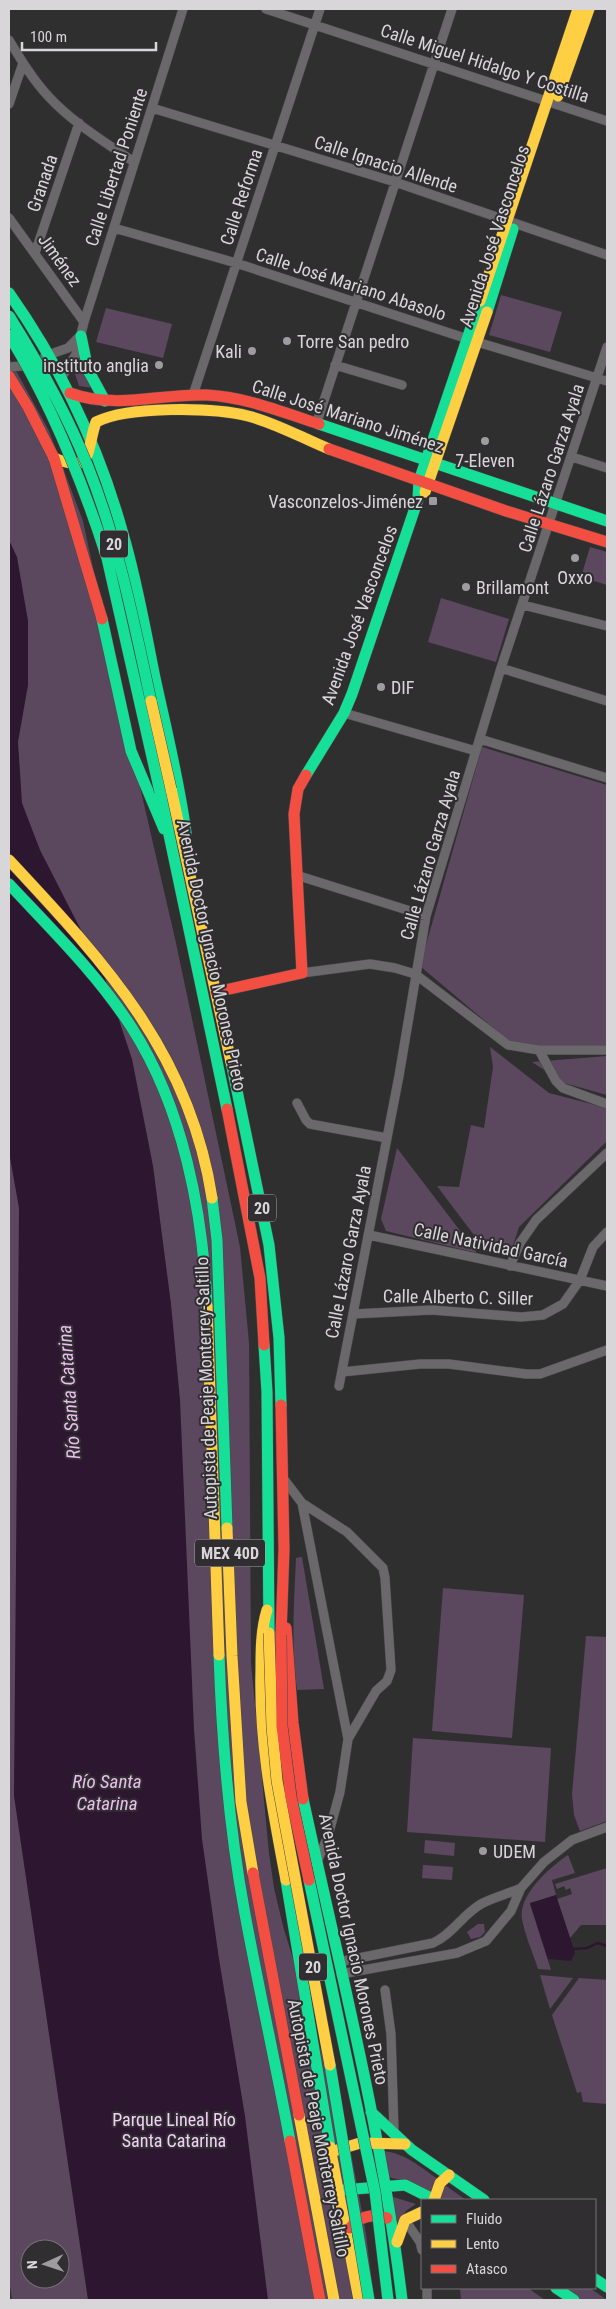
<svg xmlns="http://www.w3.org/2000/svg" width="616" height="2309" font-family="'Roboto Condensed',sans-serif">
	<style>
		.green { fill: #5b475e; fill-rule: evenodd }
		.water { fill: #2d1730 }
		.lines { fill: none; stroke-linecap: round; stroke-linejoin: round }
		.stream { stroke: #2d1730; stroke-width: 2.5 }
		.street-casing { stroke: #4b4a4b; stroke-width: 10 }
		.fast-casing { stroke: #4b4a4b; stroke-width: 12 }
		.slow-casing { stroke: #4b4a4b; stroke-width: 12 }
		.jam-casing { stroke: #4b4a4b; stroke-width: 12 }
		.street { stroke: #6a686a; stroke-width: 9 }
		.fast { stroke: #16e098; stroke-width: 11 }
		.slow { stroke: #ffcf43; stroke-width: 11 }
		.jam { stroke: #f24e42; stroke-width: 11 }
		.fast-bridge-casing { stroke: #4b4a4b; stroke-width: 12; stroke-linecap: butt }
		.slow-bridge-casing { stroke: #4b4a4b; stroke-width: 12; stroke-linecap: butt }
		.jam-bridge-casing { stroke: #4b4a4b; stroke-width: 12; stroke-linecap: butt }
		.fast-bridge { stroke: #16e098; stroke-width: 11 }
		.slow-bridge { stroke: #ffcf43; stroke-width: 11 }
		.jam-bridge { stroke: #f24e42; stroke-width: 11 }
		.poi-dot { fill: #9d9c9e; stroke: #312e31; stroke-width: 2 }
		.labels { text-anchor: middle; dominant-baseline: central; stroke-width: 4; stroke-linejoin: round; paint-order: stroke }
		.shield { fill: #312e31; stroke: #a6a4a7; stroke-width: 1 }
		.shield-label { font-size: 16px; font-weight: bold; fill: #d8d6d9 }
		.street-label { font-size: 18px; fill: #d8d6d9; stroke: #312e31 }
		.poi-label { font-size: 18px; fill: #d8d6d9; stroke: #312e31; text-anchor: start }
		.park-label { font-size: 18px; fill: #f5cffa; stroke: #312e31 }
		.water-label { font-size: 19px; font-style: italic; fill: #ecbcf2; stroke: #312e31 }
	</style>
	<rect width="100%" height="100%" fill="#302f30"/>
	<path class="green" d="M501 295 562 312 550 352 489 335Z
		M106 308 172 324 163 358 96 342Z
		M79 356 93 388 79 386 75 374Z
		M9 358 49 431 83 521 134 761 176 943 240 1247 249 1343 251 1663 269 1853 274 1888 283 1926 349 2142 366 2234 374 2300H12L9 2279ZM30 2249H60V2279H30Z
		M590 547 607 552V585L581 577Z
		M441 598 509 619 496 662 428 642Z
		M482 747 607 785V1045L517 1048 420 966Z
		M490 1047 549 1093 607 1108V1141L519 1227 510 1255 486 1251 437 1186 459 1187 471 1125 484 1128 493 1067Z
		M607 1056V1095L564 1083 532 1062Z
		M397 1148 477 1253 386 1231 381 1219Z
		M302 1557 324 1689 297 1690C291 1647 294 1602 296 1558Z
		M443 1588 524 1595 512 1738 432 1731Z
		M586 1636 607 1637V1821L580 1831 574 1815 572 1794Z
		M413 1738 551 1748 545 1842 407 1832Z
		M425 1840 455 1843 454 1856 424 1853Z
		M568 1855 575 1873 552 1880 556 1895 530 1904 551 1970 538 1969C533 1953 525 1936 522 1919 518 1895 550 1867 568 1855Z
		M423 1865 453 1867 452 1880 422 1878Z
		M607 1868V1925H581L570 1938 557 1899 572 1894 570 1888 566 1890 564 1886 557 1889 555 1884Z
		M478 1924H484L485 1932 480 1937 471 1939 467 1932Z
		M540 1975 573 1978 550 2009Z
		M579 1978 607 1980V2104L583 2102 581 2092 577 2093 552 2015Z
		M383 2151C405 2153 420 2167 438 2179L431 2192 413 2183 388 2177Z
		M445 2185 466 2200H440Z
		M390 2196 416 2204 407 2210 395 2226Z
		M460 2288H528L545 2300H461Z
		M562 2288H590L607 2300H579Z"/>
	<path class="water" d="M9 540 17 557 28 621V685L18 742 22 803 40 850 104 975 132 1059 153 1166 171 1304 180 1400 194 1729 202 1839 219 1959 245 2116 268 2300H88L14 1796 19 1208 9 1152Z
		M556 1895 575 1953 571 1961 548 1959 530 1903Z"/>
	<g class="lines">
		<path class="stream" d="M574 1949 587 1948 598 1943 607 1946"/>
		<defs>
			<path id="street" d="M266 9 607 121
				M9 40C21 60 33 80 49 97 73 123 105 142 134 162
				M9 104 23 63
				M152 108 395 182 607 255
				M9 218 84 322
				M114 228 236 263 477 342 607 381
				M35 253 79 123
				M45 356 68 348 80 336
				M335 365 402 385
				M9 367 22 366 31 363
				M62 377 76 354 84 322 183 9
				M193 395 320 9
				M317 422 452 9
				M572 457 607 468
				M523 605 607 626
				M501 668 607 701
				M344 713 476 751
				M480 739 607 778
				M296 875 426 916
				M302 973 370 964 395 968 415 974 508 1045 539 1050H607
				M539 1050 556 1081 563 1088 607 1104
				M297 1103 306 1120 310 1124 387 1138
				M369 1235 607 1286
				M510 1266 520 1243 536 1220 607 1153
				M353 1314 432 1310 521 1317 543 1315 563 1304 580 1280 593 1247 607 1232
				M342 1372 420 1364H449L526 1374H540L607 1350
				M339 1386 399 1076 426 916 501 668 607 347
				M283 1478 302 1503 347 1532 383 1568 385 1578 391 1670 387 1681 376 1691 348 1739 340 1792 328 1836 317 1862
				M302 1503 348 1739
				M339 1962 433 1943C453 1934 462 1915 481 1904 494 1897 508 1894 521 1888
				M341 1974 457 1953 486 1941 511 1911 521 1888 544 1862 572 1840 607 1827
				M385 1990 391 2034 394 2131
				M405 2220 420 2242 422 2250
				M427 2288V2300"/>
			<path id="fast" d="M9 293C61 367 99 447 123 534 137 581 145 629 155 678 166 729 179 780 186 833
				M487 312 513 229
				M81 336 88 370 105 401
				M319 424 607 521
				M102 619 131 751 164 829
				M306 775 344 713 352 694 418 499 419 481 480 301
				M160 792 227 1109
				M9 884C52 930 98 975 132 1028 183 1108 203 1212 207 1306
				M231 1062 269 1245 279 1338 281 1405
				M212 1198 217 1240 227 1528
				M264 1345 267 1392 269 1633
				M219 1655C222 1742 229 1829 245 1914 259 1990 276 2065 290 2141
				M303 1799C339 1965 382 2131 402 2300
				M286 1880 330 2147
				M371 2112 412 2150 484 2200
				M342 2190 405 2185 435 2200
				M595 2279 607 2287
				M556 2288 574 2300"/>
			<path id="slow" d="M558 96 589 9
				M480 301 578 9
				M54 458C94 475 86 450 96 422 128 406 212 407 248 416 276 423 302 438 329 449
				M425 492 487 312
				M171 789 231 1062
				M9 860C104 962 190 1053 212 1198
				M207 1306 219 1655
				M227 1528 232 1656 241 1802 253 1873
				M267 1610C261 1630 261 1650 261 1671 259 1742 273 1811 286 1880
				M299 2115 334 2300
				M330 2147 359 2300
				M334 2151 360 2143 405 2144
				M434 2200 440 2183 449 2175
				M397 2242 405 2220 422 2212"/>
			<path id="jam" d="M9 376 28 407 54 458 102 619
				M70 393C116 410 161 393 207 395 246 397 282 412 319 424
				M329 449 506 511 607 542
				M216 992 302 973 294 814 298 789 306 775
				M227 1109 260 1278 264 1345
				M281 1405 284 1549 281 1635
				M286 1628 293 1723 303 1799
				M253 1873 299 2115
				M290 2141 320 2300
				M350 2228C360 2216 372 2213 387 2218"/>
		</defs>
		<use href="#street" class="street-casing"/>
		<use href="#fast" class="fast-casing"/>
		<use href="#slow" class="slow-casing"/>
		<use href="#jam" class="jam-casing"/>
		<use href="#street" class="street"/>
		<use href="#fast" class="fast"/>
		<use href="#slow" class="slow"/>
		<use href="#jam" class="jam"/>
		<defs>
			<path id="fast-bridge" d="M9 316C39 364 67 414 88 467 118 542 134 622 151 701
				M9 335C52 405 82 480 107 558L160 792
				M309 1880 375 2192 388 2300
				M330 2065 369 2300"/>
			<path id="slow-bridge" d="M151 701 171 789
				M269 1633 272 1727 277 1781 330 2065"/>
			<path id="jam-bridge" d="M281 1635 282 1726 291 1797 309 1880"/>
		</defs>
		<use href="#fast-bridge" class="fast-bridge-casing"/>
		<use href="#slow-bridge" class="slow-bridge-casing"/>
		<use href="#jam-bridge" class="jam-bridge-casing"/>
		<use href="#fast-bridge" class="fast-bridge"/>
		<use href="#slow-bridge" class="slow-bridge"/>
		<use href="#jam-bridge" class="jam-bridge"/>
	</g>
	<g class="poi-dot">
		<circle cx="287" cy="341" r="5"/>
		<circle cx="252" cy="351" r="5"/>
		<circle cx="159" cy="365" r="5"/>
		<circle cx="485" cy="441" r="5"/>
		<rect x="428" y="496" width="10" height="10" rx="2.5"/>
		<circle cx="575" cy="558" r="5"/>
		<circle cx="466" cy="587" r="5"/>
		<circle cx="381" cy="687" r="5"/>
		<circle cx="483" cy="1851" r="5"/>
	</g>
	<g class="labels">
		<g class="shield">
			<rect x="100" y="530.5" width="28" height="27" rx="4"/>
			<rect x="248" y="1194.5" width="28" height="27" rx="4"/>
			<rect x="195" y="1539.5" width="70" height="27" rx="4"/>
			<rect x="299" y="1953.5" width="28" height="27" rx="4"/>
		</g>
		<g class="shield-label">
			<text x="114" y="544">20</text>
			<text x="262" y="1208">20</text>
			<text x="230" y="1553">MEX 40D</text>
			<text x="313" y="1967">20</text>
		</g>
		<g class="street-label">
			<text transform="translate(485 63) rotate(18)">Calle Miguel Hidalgo Y Costilla</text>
			<text transform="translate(386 164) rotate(18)">Calle Ignacio Allende</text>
			<text transform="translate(116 167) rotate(-72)">Calle Libertad Poniente</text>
			<text transform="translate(42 183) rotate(-71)">Granada</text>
			<text transform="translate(241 197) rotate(-72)">Calle Reforma</text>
			<text transform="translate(494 236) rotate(-72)">Avenida José Vasconcelos</text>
			<text transform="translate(60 260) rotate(54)">Jiménez</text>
			<text transform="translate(351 284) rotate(18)">Calle José Mariano Abasolo</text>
			<text transform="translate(348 416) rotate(18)">Calle José Mariano Jiménez</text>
			<text transform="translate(551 468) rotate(-72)">Calle Lázaro Garza Ayala</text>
			<text transform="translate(359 615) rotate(-70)">Avenida José Vasconcelos</text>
			<text transform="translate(430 855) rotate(-74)">Calle Lázaro Garza Ayala</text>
			<text transform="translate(212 955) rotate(78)">Avenida Doctor Ignacio Morones Prieto</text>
			<text transform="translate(491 1245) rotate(12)">Calle Natividad García</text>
			<text transform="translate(348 1252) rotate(-79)">Calle Lázaro Garza Ayala</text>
			<text transform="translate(458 1297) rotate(1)">Calle Alberto C. Siller</text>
			<text transform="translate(206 1388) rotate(-92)">Autopista de Peaje Monterrey-Saltillo</text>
			<text transform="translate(354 1949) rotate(78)">Avenida Doctor Ignacio Morones Prieto</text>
			<text transform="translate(319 2128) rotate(79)">Autopista de Peaje Monterrey-Saltillo</text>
		</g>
		<g class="poi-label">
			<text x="297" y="341">Torre San pedro</text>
			<text x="242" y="351" text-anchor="end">Kali</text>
			<text x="149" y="365" text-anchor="end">instituto anglia</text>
			<text x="485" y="460" text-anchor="middle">7-Eleven</text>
			<text x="423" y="501" text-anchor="end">Vasconzelos-Jiménez</text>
			<text x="575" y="577" text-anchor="middle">Oxxo</text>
			<text x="476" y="587">Brillamont</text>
			<text x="391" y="687">DIF</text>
			<text x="493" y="1851">UDEM</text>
		</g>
		<g class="park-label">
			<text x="174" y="2119">Parque Lineal Río<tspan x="174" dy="21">Santa Catarina</tspan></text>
		</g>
		<g class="water-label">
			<text transform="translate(69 1392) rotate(-94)">Río Santa Catarina</text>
			<text x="107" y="1781">Río Santa<tspan x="107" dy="22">Catarina</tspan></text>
		</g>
	</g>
	<rect width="616" height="2309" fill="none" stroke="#d8d6d9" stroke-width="20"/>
	<rect x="421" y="2199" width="175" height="90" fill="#312e31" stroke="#747174"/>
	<rect x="431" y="2215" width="25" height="8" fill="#16e098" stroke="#747174"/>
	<text x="466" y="2224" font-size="15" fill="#d8d6d9">Fluido</text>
	<rect x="431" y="2240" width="25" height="8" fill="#ffcf43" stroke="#747174"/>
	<text x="466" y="2249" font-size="15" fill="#d8d6d9">Lento</text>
	<rect x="431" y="2265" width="25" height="8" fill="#f24e42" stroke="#747174"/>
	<text x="466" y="2274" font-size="15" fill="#d8d6d9">Atasco</text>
	<g transform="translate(45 2264) rotate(267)"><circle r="24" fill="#312e31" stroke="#747174"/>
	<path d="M0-4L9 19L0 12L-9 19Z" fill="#9d9c9e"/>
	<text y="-8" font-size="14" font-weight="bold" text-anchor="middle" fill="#d8d6d9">N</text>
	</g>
	<path d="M22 42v8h134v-8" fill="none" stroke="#d8d6d9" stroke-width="2.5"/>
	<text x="30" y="42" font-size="15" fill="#d8d6d9" stroke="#312e31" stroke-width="4" paint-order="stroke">100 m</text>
</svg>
